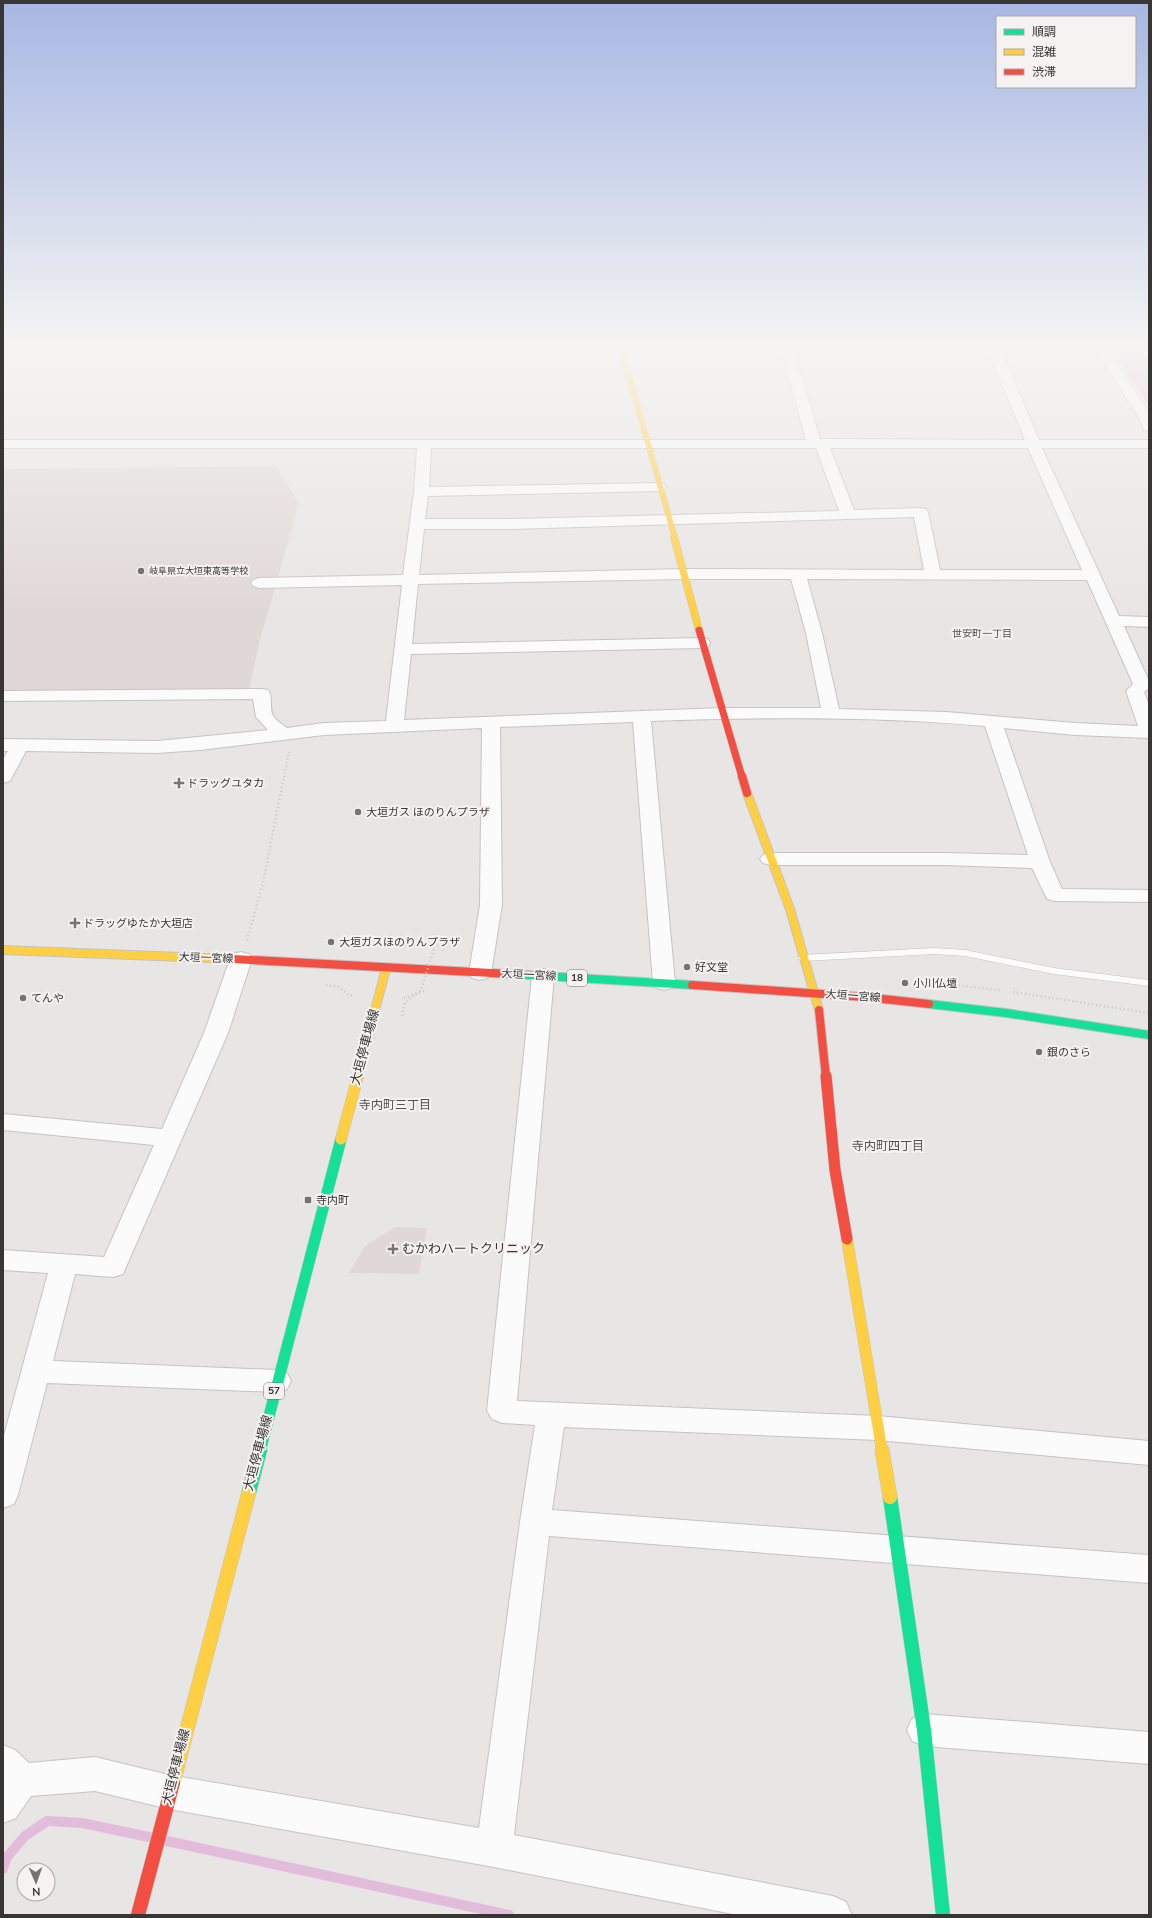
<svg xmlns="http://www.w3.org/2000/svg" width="1152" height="1918" font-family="'Nunito Sans','Noto Sans JP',sans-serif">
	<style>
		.built { fill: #e0d8d6 }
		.water { fill: #e3bbdb }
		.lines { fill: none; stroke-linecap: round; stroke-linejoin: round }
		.stream { stroke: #e3bbdb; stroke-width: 10 }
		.lane-casing { stroke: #c5c3c3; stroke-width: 1 }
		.street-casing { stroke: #c5c3c3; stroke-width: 2 }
		.fast-far2-casing { stroke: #c5c3c3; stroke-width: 10 }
		.fast-far1-casing { stroke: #c5c3c3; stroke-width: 12 }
		.fast-casing { stroke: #c5c3c3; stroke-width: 15 }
		.slow-far4-casing { stroke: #c5c3c3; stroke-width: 6 }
		.slow-far3-casing { stroke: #c5c3c3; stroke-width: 8 }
		.slow-far2-casing { stroke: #c5c3c3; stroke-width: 10 }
		.slow-far1-casing { stroke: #c5c3c3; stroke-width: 12 }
		.slow-casing { stroke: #c5c3c3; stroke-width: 15 }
		.jam-far3-casing { stroke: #c5c3c3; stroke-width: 8 }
		.jam-far2-casing { stroke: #c5c3c3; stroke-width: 10 }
		.jam-far1-casing { stroke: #c5c3c3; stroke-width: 12 }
		.jam-casing { stroke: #c5c3c3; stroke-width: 15 }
		.path-far1 { stroke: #c7c7c7; stroke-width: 2; stroke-dasharray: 1 2.5; stroke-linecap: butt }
		.path { stroke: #c7c7c7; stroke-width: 2.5; stroke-dasharray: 1 3; stroke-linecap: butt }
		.lane { fill: #fcfbfb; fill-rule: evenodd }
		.street { fill: #fcfbfb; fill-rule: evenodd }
		.fast-far2 { stroke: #16e098; stroke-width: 8 }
		.fast-far1 { stroke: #16e098; stroke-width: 11 }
		.fast { stroke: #16e098; stroke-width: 14 }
		.slow-far4 { stroke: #ffcf43; stroke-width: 5.5 }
		.slow-far3 { stroke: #ffcf43; stroke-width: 7 }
		.slow-far2 { stroke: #ffcf43; stroke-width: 8 }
		.slow-far1 { stroke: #ffcf43; stroke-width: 11 }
		.slow { stroke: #ffcf43; stroke-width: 14 }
		.jam-far3 { stroke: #f24e42; stroke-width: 7 }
		.jam-far2 { stroke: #f24e42; stroke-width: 8 }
		.jam-far1 { stroke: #f24e42; stroke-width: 11 }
		.jam { stroke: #f24e42; stroke-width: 14 }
		.path-bridge { stroke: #c7c7c7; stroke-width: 2.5; stroke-dasharray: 1 3; stroke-linecap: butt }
		.poi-dot { fill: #757473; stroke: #f6f2f2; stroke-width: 1.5 }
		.labels { text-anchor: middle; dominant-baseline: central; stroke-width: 4; stroke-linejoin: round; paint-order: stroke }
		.far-poi-label { font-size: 9px; fill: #373635; stroke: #f6f2f2; text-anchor: start }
		.far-neighbourhood-label { font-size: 10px; fill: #53504f; stroke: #f6f2f2 }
		.shield { fill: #f6f2f2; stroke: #706e6e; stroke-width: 1 }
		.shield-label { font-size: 10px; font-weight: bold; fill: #373635 }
		.poi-label { font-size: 11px; fill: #373635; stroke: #f6f2f2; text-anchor: start }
		.street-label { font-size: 11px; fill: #373635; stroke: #f6f2f2 }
		.neighbourhood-label { font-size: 12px; fill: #53504f; stroke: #f6f2f2 }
		.near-street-label { font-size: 13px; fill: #373635; stroke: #f6f2f2 }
		.near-poi-label { font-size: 13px; fill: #373635; stroke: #f6f2f2; text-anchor: start }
	</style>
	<rect width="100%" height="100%" fill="#e8e6e5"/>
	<path class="built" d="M277 466 299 503 260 640 249 690 3 692V469Z
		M395 1227 427 1228 419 1274 349 1273 365 1246Z"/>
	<path class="water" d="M1108 345H1145L1149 351V405Z"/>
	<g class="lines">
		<path class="stream" d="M167 1841 509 1915
			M3 1869 7 1857 25 1836 47 1821 82 1823 149 1837"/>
		<defs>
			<path id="lane" d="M934 948 965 950 1054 968 1149 980V986L1054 974 965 956 934 954 803 961 798 958 803 955Z"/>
			<path id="street" d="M780 345H792L820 439 1025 440 988 350 872 349 866 345H999L1039 440H1149V448H1042L1119 616 1149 617V627L1124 626 1149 681V688L1144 692 1149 705V738L1075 735 1004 728 1050 862 1062 889 1149 890V902L1054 901 1047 899 1032 868 944 865H770L763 863 760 859 763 855 770 853H944L1028 855 985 726C875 716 762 717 651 721L675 983 672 988 664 990 656 988 653 983 633 722 500 727 502 905 491 973 488 978 480 980 472 978 469 973 480 905 482 728 324 735 200 750 157 753 26 751 10 781 3 783V759L8 751H3V739L157 741 268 730 256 717 253 699 3 701V691L262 689 268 690C274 698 268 709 274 717 277 721 283 725 287 728L324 723 386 721 402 585 259 588 253 586 251 583 253 580 259 578 403 575 414 492 417 448H3V440H806ZM431 448H816L839 511 512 519H425L428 496 659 491 664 490 666 487 664 484 659 483 429 487ZM830 448H1028L1082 570H940L928 512 926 509 921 508 854 510ZM914 517 924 570 685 569 419 575 424 529H512ZM685 579H791L806 633 821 708H723L404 720 411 654 702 648 708 647 710 643 708 639 702 638 412 644 418 584ZM807 579 1087 580 1133 684 1126 691 1138 726 1075 723 946 712 839 709 822 633Z
				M1092 345H1104L1149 412V431L1144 430 1138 416Z
				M241 952 249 954 252 959 228 1033 126 1267 123 1274 113 1277 75 1274 53 1361 277 1370 287 1373 291 1381 287 1389 277 1392 47 1383 18 1495 14 1504 3 1508V1439L48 1273 3 1270V1250L104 1257 154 1145 3 1130V1114L162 1129 204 1033 230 959 233 954Z
				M543 969 551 971 554 976 517 1401 878 1416 1149 1441V1465L878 1440 564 1427 552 1510 1149 1555V1583L549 1536 514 1835 833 1896 846 1902 852 1915H738L494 1867 169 1809 95 1791 31 1796 16 1818 3 1823V1745L15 1750 29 1763 95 1757 169 1775 479 1828 520 1522 535 1425 502 1423 492 1419 487 1411 532 976 535 971Z
				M924 1714 1149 1732V1764L924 1746 912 1741 907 1730 912 1719Z"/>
			<path id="fast-far2" d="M512 974 692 985
				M929 1004 1006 1013 1149 1035"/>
			<path id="fast-far1" d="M260 1451 341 1139"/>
			<path id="fast" d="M249 1492 260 1450
				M890 1497 924 1730 943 1915"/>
			<path id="slow-far4" d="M620 345 675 538"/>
			<path id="slow-far3" d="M674 537 699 630"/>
			<path id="slow-far2" d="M747 793 790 909 819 1010
				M3 950 233 959
				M357 1077 386 969"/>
			<path id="slow-far1" d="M341 1139 358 1076
				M847 1239 882 1451"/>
			<path id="slow" d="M882 1450 890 1497
				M173 1783 249 1492"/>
			<path id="jam-far3" d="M699 630 742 777"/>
			<path id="jam-far2" d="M742 776 747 793
				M233 959 512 974
				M692 985 865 997 929 1004
				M819 1010 826 1077"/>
			<path id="jam-far1" d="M826 1076 835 1170 847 1239"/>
			<path id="jam" d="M138 1915 173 1783"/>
		</defs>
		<use href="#lane" class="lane-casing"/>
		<use href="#street" class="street-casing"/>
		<use href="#fast-far2" class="fast-far2-casing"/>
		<use href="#fast-far1" class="fast-far1-casing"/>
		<use href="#fast" class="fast-casing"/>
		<use href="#slow-far4" class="slow-far4-casing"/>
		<use href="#slow-far3" class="slow-far3-casing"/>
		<use href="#slow-far2" class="slow-far2-casing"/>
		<use href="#slow-far1" class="slow-far1-casing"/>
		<use href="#slow" class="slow-casing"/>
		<use href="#jam-far3" class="jam-far3-casing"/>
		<use href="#jam-far2" class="jam-far2-casing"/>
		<use href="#jam-far1" class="jam-far1-casing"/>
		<use href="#jam" class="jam-casing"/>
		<path class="path-far1" d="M284 777 289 752"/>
		<path class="path" d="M247 940 263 883 284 776
			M388 948 390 944 441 946 443 951
			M915 981 1000 990
			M326 985 339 987 348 995 355 996
			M1013 992 1149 1013
			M404 998 427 990"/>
		<use href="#lane" class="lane"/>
		<use href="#street" class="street"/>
		<use href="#fast-far2" class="fast-far2"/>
		<use href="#fast-far1" class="fast-far1"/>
		<use href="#fast" class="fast"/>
		<use href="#slow-far4" class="slow-far4"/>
		<use href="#slow-far3" class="slow-far3"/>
		<use href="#slow-far2" class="slow-far2"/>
		<use href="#slow-far1" class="slow-far1"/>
		<use href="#slow" class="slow"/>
		<use href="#jam-far3" class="jam-far3"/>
		<use href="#jam-far2" class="jam-far2"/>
		<use href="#jam-far1" class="jam-far1"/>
		<use href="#jam" class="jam"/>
		<path class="path-bridge" d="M402 1016 405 1002 421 990 434 949"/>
	</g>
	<linearGradient id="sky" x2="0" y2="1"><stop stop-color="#a6b7e3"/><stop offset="0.56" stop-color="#f5f4f3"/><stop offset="1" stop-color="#f5f4f3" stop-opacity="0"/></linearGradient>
	<rect width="1152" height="614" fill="url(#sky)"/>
	<g class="poi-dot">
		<circle cx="141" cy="571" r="4"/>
		<path d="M177 777h4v4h4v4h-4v4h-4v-4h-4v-4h4z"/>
		<circle cx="358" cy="812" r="4"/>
		<path d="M73 917h4v4h4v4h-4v4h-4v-4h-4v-4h4z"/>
		<circle cx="331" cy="942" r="4"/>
		<circle cx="687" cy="967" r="4"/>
		<circle cx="905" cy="983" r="4"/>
		<circle cx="23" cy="998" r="4"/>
		<circle cx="1039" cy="1052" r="4"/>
		<rect x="304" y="1196" width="8" height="8" rx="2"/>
		<path d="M391 1243h4v4h4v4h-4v4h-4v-4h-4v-4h4z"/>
	</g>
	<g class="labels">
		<g class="far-poi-label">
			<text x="149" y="571">岐阜県立大垣東高等学校</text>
		</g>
		<g class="far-neighbourhood-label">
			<text x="982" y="634">世安町一丁目</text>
		</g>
		<g class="shield">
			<rect x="567" y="970" width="20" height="16" rx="3"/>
			<rect x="264" y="1383" width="20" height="16" rx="3"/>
		</g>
		<g class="shield-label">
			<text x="577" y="978">18</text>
			<text x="274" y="1391">57</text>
		</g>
		<g class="poi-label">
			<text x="187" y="783">ドラッグユタカ</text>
			<text x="366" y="812">大垣ガス ほのりんプラザ</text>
			<text x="83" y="923">ドラッグゆたか大垣店</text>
			<text x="339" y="942">大垣ガスほのりんプラザ</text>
			<text x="695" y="967">好文堂</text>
			<text x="913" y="983">小川仏壇</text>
			<text x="31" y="998">てんや</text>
			<text x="1047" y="1052">銀のさら</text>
			<text x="316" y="1200">寺内町</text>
		</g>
		<g class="street-label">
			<text transform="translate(206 958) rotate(2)">大垣一宮線</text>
			<text transform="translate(529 975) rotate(3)">大垣一宮線</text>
			<text transform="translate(853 996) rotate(4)">大垣一宮線</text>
		</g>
		<g class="neighbourhood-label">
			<text x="395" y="1105">寺内町三丁目</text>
			<text x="888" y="1146">寺内町四丁目</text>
		</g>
		<g class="near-street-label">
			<text transform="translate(365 1047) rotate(-75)">大垣停車場線</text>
			<text transform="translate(258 1453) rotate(-75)">大垣停車場線</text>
			<text transform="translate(176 1767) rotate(-76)">大垣停車場線</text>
		</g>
		<g class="near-poi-label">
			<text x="402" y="1249">むかわハートクリニック</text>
		</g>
	</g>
	<rect width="1152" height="1918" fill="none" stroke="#373635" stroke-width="8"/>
	<rect x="996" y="16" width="140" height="72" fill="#f6f2f2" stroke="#aaa7a6"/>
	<rect x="1004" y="29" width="20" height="6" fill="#16e098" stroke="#aaa7a6"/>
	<text x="1032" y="36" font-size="12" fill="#373635">順調</text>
	<rect x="1004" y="49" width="20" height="6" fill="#ffcf43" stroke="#aaa7a6"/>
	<text x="1032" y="56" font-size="12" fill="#373635">混雑</text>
	<rect x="1004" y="69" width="20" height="6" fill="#f24e42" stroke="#aaa7a6"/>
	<text x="1032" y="76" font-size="12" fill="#373635">渋滞</text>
	<g transform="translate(36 1882) rotate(178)"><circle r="19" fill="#f6f2f2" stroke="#aaa7a6"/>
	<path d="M0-3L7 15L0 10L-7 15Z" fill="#757473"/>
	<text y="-6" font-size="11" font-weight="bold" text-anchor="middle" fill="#373635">N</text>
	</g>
</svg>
